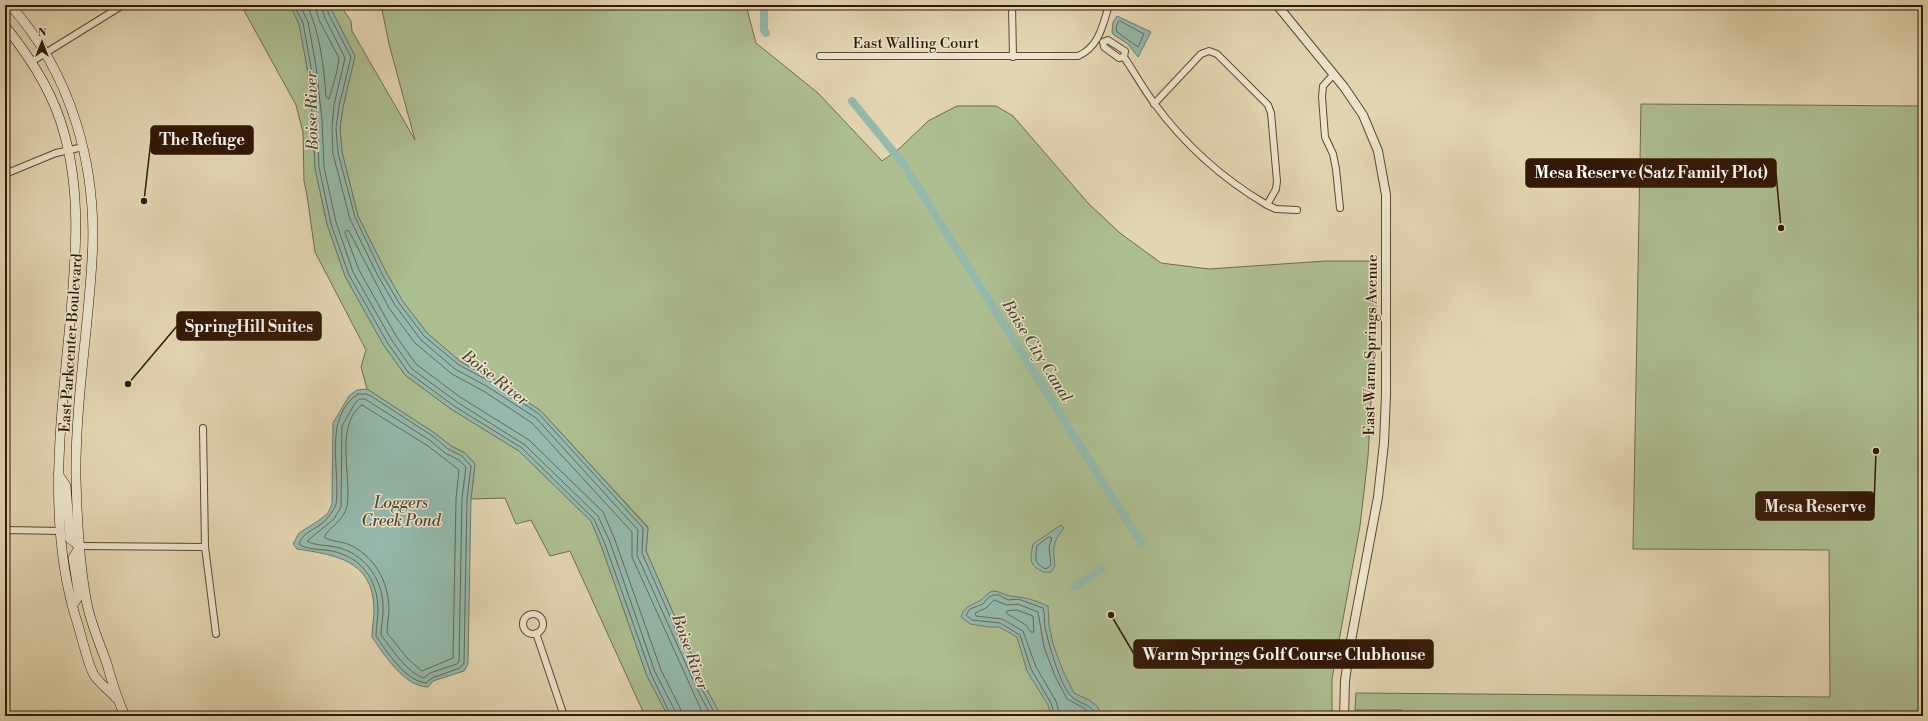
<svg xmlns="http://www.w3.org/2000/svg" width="1928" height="721" font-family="'Libre Bodoni',serif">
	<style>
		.green { fill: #adbe91; stroke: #706b4c }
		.water { fill: #95b9ac; stroke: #6e796a }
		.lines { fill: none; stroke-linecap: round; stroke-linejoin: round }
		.shore { stroke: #646859; stroke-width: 1 }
		.canal { stroke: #95b9ac; stroke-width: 8 }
		.minor-casing { stroke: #5f4731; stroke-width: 8 }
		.tertiary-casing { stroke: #5f4731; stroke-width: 10 }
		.secondary-casing { stroke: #331806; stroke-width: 10 }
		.minor { stroke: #ece4cc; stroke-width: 6 }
		.tertiary { stroke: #ece4cc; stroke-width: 8 }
		.secondary { stroke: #ece4cc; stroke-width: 9 }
		.labels { text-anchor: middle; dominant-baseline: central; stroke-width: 3; stroke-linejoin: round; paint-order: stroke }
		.street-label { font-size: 15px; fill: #331806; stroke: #ece4cc }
		.water-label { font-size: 16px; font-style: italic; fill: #504838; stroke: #ece4cc }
		.leader { fill: none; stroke: #331806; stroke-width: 1.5 }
		.callout-dot { fill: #331806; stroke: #ece4cc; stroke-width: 1.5 }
		.callout { fill: #331806; stroke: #331806; stroke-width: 1.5 }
		.callout-label { font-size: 16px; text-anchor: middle; font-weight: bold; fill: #fff }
	</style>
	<rect width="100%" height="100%" fill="#e2d5b1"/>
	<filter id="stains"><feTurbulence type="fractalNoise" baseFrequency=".005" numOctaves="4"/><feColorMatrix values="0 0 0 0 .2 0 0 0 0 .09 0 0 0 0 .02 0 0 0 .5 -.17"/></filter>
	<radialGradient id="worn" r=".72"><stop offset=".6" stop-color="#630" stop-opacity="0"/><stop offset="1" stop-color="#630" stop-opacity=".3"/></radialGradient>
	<path class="green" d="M241 5H290L299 24 303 43 311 91 315 168 327 224 345 276 383 344 405 375 451 409 519 451 591 521 601 545 647 676 668 716H645L570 551 550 556 531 520 516 524 505 498 471 499 475 464 465 453 451 446 436 434 367 389 361 367 366 350 315 252 307 195 304 181 303 132 296 105Z
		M329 5H340L351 21 352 31 415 140 389 44 381 5H746L756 43 818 93 882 161 900 148 928 121 957 106H996L1013 116 1088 203 1120 233 1161 263 1209 269 1326 261H1375L1376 311 1368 457 1360 526 1332 679V716H721L706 688 646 551 648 527 541 411 493 379 461 362 428 334 402 301 386 272 358 216 342 152 340 128 343 107 355 56Z
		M1641 104 1923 106V716H1403L1402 710H1355L1356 693 1830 697 1829 550 1633 549Z"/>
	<path class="water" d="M290 5H329L355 56 343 107 340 128 342 152 358 216 386 272 402 300 427 333 461 362 493 379 541 411 648 528 646 551 706 688 721 716H668L647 676 601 545 591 521 519 451 451 409 405 375 383 344 345 276 327 224 315 168 313 120 307 67 299 24Z
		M1117 16 1151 32 1138 57 1128 44 1114 35 1112 32 1113 22Z
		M367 389 436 434 451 446 465 453 475 464 471 499 468 664 464 671 433 681 428 687C405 687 384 655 372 637 372 628 374 618 374 609 373 560 336 555 297 549L293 544 299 533 318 521 328 513 332 504 333 423 349 396 357 390Z
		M1061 525 1064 528C1052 543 1053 548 1055 566L1051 572C1045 573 1043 572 1038 569 1028 563 1031 555 1033 544Z
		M992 591C1000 591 1004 595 1010 596 1024 597 1035 600 1048 606L1049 625 1053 644 1063 671 1074 693 1089 700 1097 706 1102 716H1051L1048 705 1027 671 1017 637 999 627H988L970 624 961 617C964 606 971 606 979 601 984 599 986 594 992 591Z"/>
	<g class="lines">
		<path class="shore" d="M294 5 303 23 311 67 317 120 319 167 331 224 349 275 387 342 408 372 454 406 522 448 594 519 605 544 651 674 671 716
			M300 5 308 22 316 66 322 120 324 167 336 222 353 272 391 339 412 369 457 402 525 445 598 516 610 542 655 672 675 711 676 716
			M307 5C320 33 324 67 326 97L329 99 337 71 339 58 319 20 315 5
			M321 5 325 18 345 58 334 105 332 127 333 154 350 219 378 276 395 305 421 340 455 369 488 387 536 418 638 530 637 555 698 691 711 716
			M326 5 329 15 351 57 339 106 336 128 338 153 355 217 382 274 399 303 424 336 459 365 491 382 539 414 643 528 642 553 702 689 716 716
			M1120 21 1144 34 1138 47 1117 32 1116 28 1118 22Z
			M358 394H366L371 396 434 437 448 449 462 456 471 466 467 499 464 663 460 668 432 678 426 683C406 681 387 652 376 636 376 627 378 618 378 608 377 579 361 557 332 551 322 549 306 550 299 544 302 534 311 531 320 525 327 520 332 513 336 505 341 469 322 418 358 394Z
			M360 399H365L431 441 445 453 459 460 466 467 462 498 459 661 457 664 430 673 424 678C408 674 391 648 381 635 381 627 383 618 383 610 384 582 367 556 340 548 330 545 315 546 307 541L334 519 341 507 342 426 355 403Z
			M362 405 428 446 459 470 456 498 453 658 422 671 408 659 387 633C387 625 389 616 389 608 388 581 375 557 350 545 342 541 331 542 324 537 330 526 344 521 347 506 352 478 334 424 362 405Z
			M1049 537 1052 538 1049 547 1051 565 1046 569C1034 564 1035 558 1037 546Z
			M1017 610 1033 616 1034 632H1031L1026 625 1006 613 1007 611Z
			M682 716 680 708 661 670 615 540 603 512 529 440 460 397 416 364 396 336 359 270 345 233 346 230 349 231 389 308 415 343 452 374 485 392 532 423 632 532V557L704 716
			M1055 716 1051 703 1031 669 1020 635 1000 623 972 620 966 615 970 609 983 604 988 598 993 595H999L1008 600 1018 599 1043 608C1045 614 1044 621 1045 627 1048 642 1060 685 1071 696 1080 705 1090 702 1097 716
			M1060 716 1056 701 1036 667 1023 631 1002 619 976 616 975 613 986 608 994 600 1007 605 1018 604 1038 612 1044 647 1055 676 1067 699 1084 708 1092 716"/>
		<path class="canal" d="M764 5V30L766 33
			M852 101 905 166
			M909 173 1141 543
			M1075 586 1101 570"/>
		<defs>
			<path id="minor" d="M1012 5 1013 57
				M820 56H1078C1099 47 1103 25 1109 5
				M1124 57 1119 58 1104 47 1103 42 1108 40 1125 51 1124 57C1134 72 1143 88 1154 103 1184 144 1223 179 1267 205L1276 209 1297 210
				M31 62 123 5
				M1334 74 1323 86 1322 97 1325 137 1333 154 1336 169 1340 208
				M1154 104 1201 54 1209 51 1217 54 1268 105 1271 113 1277 181 1276 189 1267 205
				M5 174 56 153 83 147
				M203 428 205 547 216 634
				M5 530 61 531
				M80 546 205 547
				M523 624a10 10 0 1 1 20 0a10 10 0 1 1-20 0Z
				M536 633 564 716"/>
			<path id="tertiary" d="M1277 5 1344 87 1363 115 1378 151 1386 195V395L1384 443 1378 497 1349 651 1345 681 1344 716"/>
			<path id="secondary" d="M10 5C72 74 98 168 92 260 88 332 75 405 76 478 77 520 79 563 87 604 91 624 100 644 107 664 112 682 117 699 125 716
				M5 26C30 57 54 94 64 133 81 192 76 253 71 312 62 415 45 524 78 625 82 638 88 665 94 675 99 683 110 691 116 698
				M58 474 66 486 70 539 80 546
				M72 606 79 596 73 558 80 546"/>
		</defs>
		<use href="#minor" class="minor-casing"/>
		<use href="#tertiary" class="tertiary-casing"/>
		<use href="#secondary" class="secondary-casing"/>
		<use href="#minor" class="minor"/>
		<use href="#tertiary" class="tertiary"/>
		<use href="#secondary" class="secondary"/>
	</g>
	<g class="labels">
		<g class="street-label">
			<text x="916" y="43">East Walling Court</text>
			<text transform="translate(71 343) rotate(-86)">East Parkcenter Boulevard</text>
			<text transform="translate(1371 345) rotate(-89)">East Warm Springs Avenue</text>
		</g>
		<g class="water-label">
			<text transform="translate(312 111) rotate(-91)">Boise River</text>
			<text transform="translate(1037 351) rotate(58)">Boise City Canal</text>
			<text transform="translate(495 378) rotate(38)">Boise River</text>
			<text x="401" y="503">Loggers<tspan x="401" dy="18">Creek Pond</tspan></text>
			<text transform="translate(690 652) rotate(70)">Boise River</text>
		</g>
	</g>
	<path class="leader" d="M144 201L151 140M1781 228L1776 173M128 384L177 326M1876 451L1874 506M1111 615L1134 654"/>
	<g class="callout-dot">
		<circle cx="144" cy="201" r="4"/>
		<circle cx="1781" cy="228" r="4"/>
		<circle cx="128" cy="384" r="4"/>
		<circle cx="1876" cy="451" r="4"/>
		<circle cx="1111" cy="615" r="4"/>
	</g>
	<g class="callout">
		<rect x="151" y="126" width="102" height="28" rx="4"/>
		<rect x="1526" y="159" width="250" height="28" rx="4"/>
		<rect x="177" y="312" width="144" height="28" rx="4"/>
		<rect x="1756" y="492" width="118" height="28" rx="4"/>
		<rect x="1134" y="640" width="299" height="28" rx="4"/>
	</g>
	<g class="callout-label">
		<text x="202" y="145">The Refuge</text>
		<text x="1651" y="178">Mesa Reserve (Satz Family Plot)</text>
		<text x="249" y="332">SpringHill Suites</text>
		<text x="1815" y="512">Mesa Reserve</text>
		<text x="1284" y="660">Warm Springs Golf Course Clubhouse</text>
	</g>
	<rect width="1928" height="721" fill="none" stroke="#e2d5b1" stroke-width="20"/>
	<rect x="6" y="6" width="1916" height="709" fill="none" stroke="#331806" stroke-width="2"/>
	<rect x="10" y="10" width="1908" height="701" fill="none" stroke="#331806"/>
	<g transform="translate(42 42)" stroke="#ece4cc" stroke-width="3" paint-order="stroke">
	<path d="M0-3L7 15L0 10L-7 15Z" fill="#331806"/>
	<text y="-6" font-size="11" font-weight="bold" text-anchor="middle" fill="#331806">N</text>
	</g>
	<rect width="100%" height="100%" filter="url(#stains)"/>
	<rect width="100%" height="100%" fill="url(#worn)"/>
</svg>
